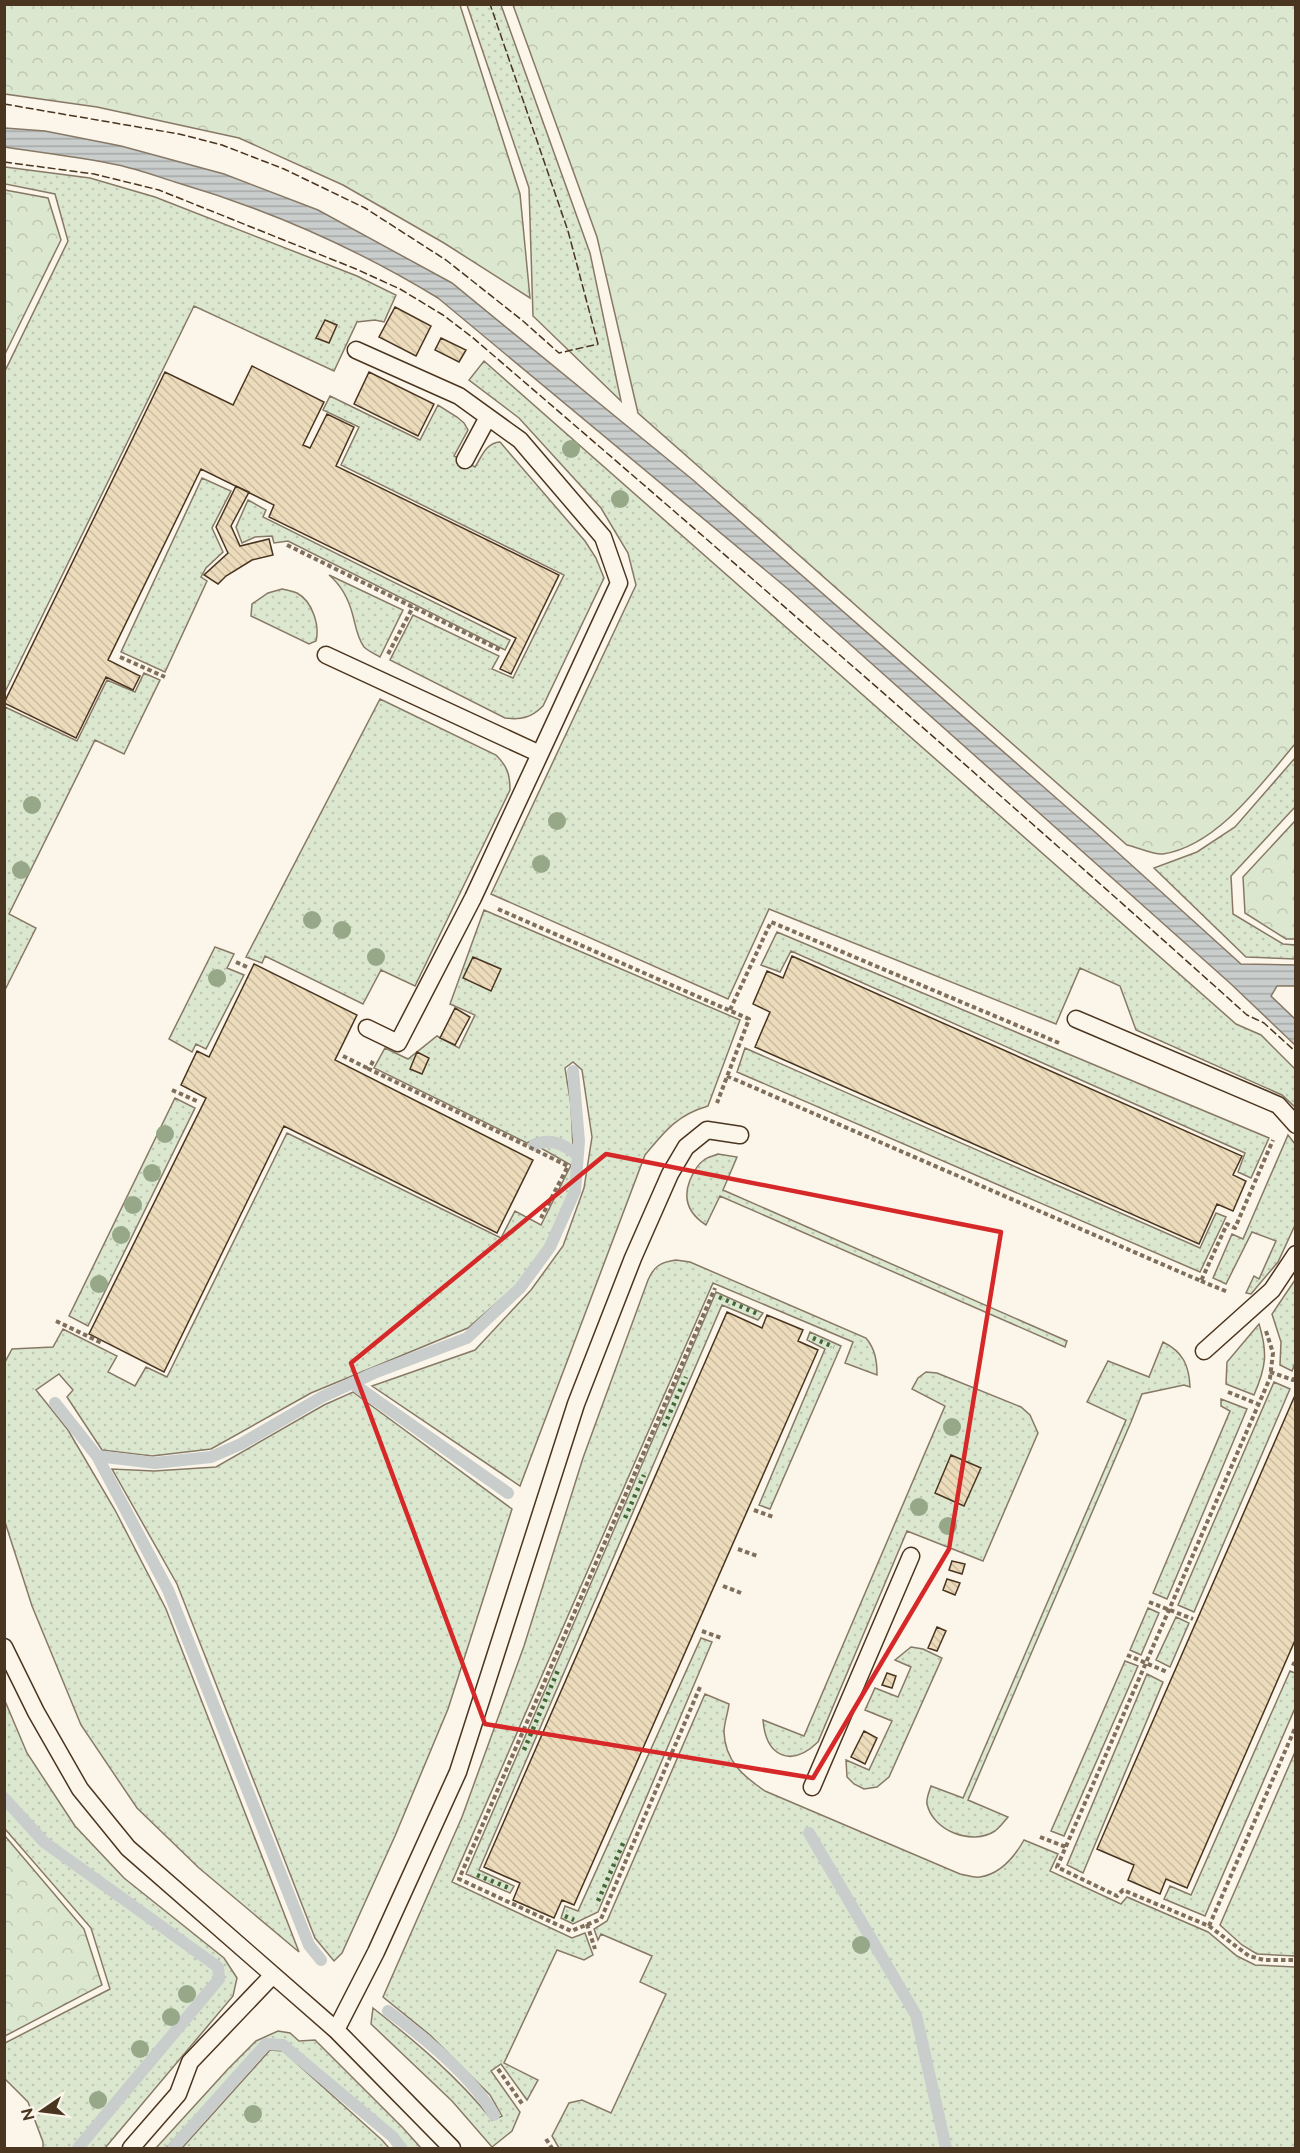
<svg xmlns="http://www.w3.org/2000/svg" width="1300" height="2153" font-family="Raleway,sans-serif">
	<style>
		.grass { fill: url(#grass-dots); stroke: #887966; stroke-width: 1.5 }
		.forest { fill: url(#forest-crowns); stroke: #887966; stroke-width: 1.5 }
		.water { fill: url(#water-rules); stroke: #887966; stroke-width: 1.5 }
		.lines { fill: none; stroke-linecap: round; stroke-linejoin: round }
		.stream { stroke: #c9cecd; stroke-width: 12 }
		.building { fill: url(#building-back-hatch); stroke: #4a3520; stroke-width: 1.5 }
		.service-casing { stroke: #4a3520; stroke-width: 19 }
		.path { stroke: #7f6f5c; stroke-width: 4; stroke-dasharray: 4.5 3; stroke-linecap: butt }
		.service { stroke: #fbf6e9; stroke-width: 16 }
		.hedge { stroke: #436837; stroke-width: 4.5; stroke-dasharray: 3 4.5; stroke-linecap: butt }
		.fence { stroke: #4a3520; stroke-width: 1.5; stroke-dasharray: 8 3; stroke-linecap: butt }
		.tree { fill: #96a887 }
		.marked { fill: none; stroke: #d62828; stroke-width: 4.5; stroke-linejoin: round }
	</style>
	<defs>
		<pattern id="grass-dots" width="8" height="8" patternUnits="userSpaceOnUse" patternTransform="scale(1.5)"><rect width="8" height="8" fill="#dce7d0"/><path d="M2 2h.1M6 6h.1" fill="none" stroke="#bec7b2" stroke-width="1.8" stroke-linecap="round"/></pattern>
		<pattern id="forest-crowns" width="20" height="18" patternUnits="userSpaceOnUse" patternTransform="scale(1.5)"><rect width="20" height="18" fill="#dce7d0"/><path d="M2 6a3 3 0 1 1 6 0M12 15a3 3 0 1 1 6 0" fill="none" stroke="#bec7b2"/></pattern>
		<pattern id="water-rules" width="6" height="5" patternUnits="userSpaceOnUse" patternTransform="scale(1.5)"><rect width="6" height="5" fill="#c9cecd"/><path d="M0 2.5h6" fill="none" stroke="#a5a8a6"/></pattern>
		<pattern id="building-back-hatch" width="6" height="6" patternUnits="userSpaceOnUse" patternTransform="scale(1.5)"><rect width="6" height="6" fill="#ecdcbc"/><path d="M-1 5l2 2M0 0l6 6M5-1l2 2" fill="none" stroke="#ccbda1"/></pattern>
	</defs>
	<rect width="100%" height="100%" fill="#fbf6e9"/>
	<path class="grass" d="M467 5H501L590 253 621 401 533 316 529 188Z
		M5 167 90 178 155 197 357 276 396 295 384 322 375 320 357 322 334 371 194 306 5 692V371L68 241 55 194 5 184Z
		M484 361 1236 1024 1261 1035 1295 1069V1107L1282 1095 1136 1030 1120 986 1080 968 1056 1024 769 909 728 999 491 894 636 585 628 553 601 508 519 418 469 380Z
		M330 396 420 440 438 405 457 417 464 423 468 430 454 456 475 467C482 456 486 443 500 442L585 541 596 558 604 578 543 706C531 718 521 720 505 718L390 660 413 615 499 656 492 669 513 678 564 575 341 465 359 427 323 410Z
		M202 478 231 491 212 528 223 552 206 568 201 577 207 581 165 672 121 652Z
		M248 500 266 510 263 517 510 640 505 650 288 541 274 543 272 536 255 537 242 543 236 527Z
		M329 575 403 610 380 657C375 654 368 651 364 647 357 637 356 627 353 616 349 600 341 585 329 575Z
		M282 589C287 590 292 591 297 593 312 601 320 625 316 641L309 644 251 616 252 604 268 593Z
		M144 673 160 680 124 754 95 740 9 914 36 928 5 990V707L77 741 107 680 135 692Z
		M380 699 496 755C507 766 510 774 510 790L415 986 381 970 363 1004 265 956 262 963 246 957Z
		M1295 758V807L1231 876 1233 914 1283 944 1295 945V959L1246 957 1154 868 1197 852 1235 827Z
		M484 910 740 1020 708 1106C677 1115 665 1131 645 1155L520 1486 372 1386 475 1350 531 1290 563 1246 584 1188 592 1137 582 1070 573 1062 565 1068 571 1105 573 1147C558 1135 543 1134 527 1143L374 1068 385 1048 408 1059 437 1036 459 1048 475 1015 450 1004Z
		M777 932 1269 1138 1251 1178 1238 1172 1245 1153 791 951 780 972 761 965Z
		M215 947 234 954 227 968 244 975 206 1049 196 1044 192 1052 169 1039Z
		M745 1048 1200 1248 1216 1213 1226 1217 1200 1272 737 1072Z
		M175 1098 195 1108 88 1326 69 1316Z
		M287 1133 501 1238 515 1211 541 1225 571 1165 539 1147C555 1143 563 1148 575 1158L571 1191 547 1245 517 1285 468 1328 311 1393 211 1449 152 1456 102 1450 67 1397 73 1390 59 1374 36 1390 68 1430 115 1510 166 1609 299 1952 199 1868 137 1808 81 1725 32 1606 5 1522 4 1364 12 1349 53 1347 63 1329 117 1356 108 1372 135 1386 146 1367 167 1377Z
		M1288 1135 1295 1144V1225L1278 1262 1251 1294 1246 1293 1254 1276 1259 1279 1276 1241 1252 1232 1226 1284 1213 1278 1232 1234 1243 1239Z
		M718 1154 737 1157 723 1190 1067 1341 1065 1347 720 1196 706 1225C689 1214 682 1200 690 1180 693 1173 698 1164 704 1160 707 1157 714 1156 718 1154Z
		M676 1260 690 1262 866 1338C875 1349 877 1360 877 1375L845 1363 853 1342 713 1283 452 1882 572 1938 585 1933 593 1955 584 1960 557 1950 504 2063 538 2080 527 2100 501 2064 491 2071 520 2112 512 2131 492 2147 452 2101 371 2024 373 2008C416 2042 458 2077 492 2120L502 2116 490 2095 430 2035 383 1997 462 1817 524 1646 583 1458 648 1280C654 1266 661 1262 676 1260Z
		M1295 1280 1296 1361 1292 1371 1280 1365 1281 1342 1272 1314Z
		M716 1292 763 1313 758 1320 722 1305 479 1870 514 1886 510 1893 466 1874Z
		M1259 1324C1268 1353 1266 1367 1254 1395L1226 1384 1227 1362Z
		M810 1332 841 1346 770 1509 759 1505 825 1349 807 1340Z
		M1163 1342C1183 1352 1189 1365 1190 1387L1184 1385 1142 1394 1131 1422 968 1800 1008 1817C1004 1822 1000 1827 995 1831 972 1846 933 1831 927 1804 926 1799 929 1792 931 1786L963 1798 1126 1420 1087 1402 1108 1361 1149 1377Z
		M926 1372 937 1373 1021 1407 1030 1415 1038 1433 983 1561 907 1531 818 1742C791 1768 766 1757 763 1720L804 1736 945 1406 912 1389 918 1378Z
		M1274 1382 1290 1389 1194 1612 1178 1605Z
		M353 1392 512 1509 448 1709 395 1836 342 1953 334 1961 315 1938 177 1584 112 1469 154 1471 216 1467 324 1405Z
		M1221 1399 1247 1409 1167 1599 1153 1593 1230 1411 1221 1406Z
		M1148 1608 1159 1613 1141 1655 1130 1650Z
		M1176 1617 1189 1623 1170 1667 1156 1660Z
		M701 1638 712 1642 598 1912 573 1924 561 1918 565 1906 578 1911Z
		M911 1647 923 1649 942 1658 889 1777 877 1787 864 1789 854 1784 847 1777 846 1760 869 1770 892 1721 865 1710 875 1688 898 1697 911 1667 895 1660Z
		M1125 1661 1138 1666 1064 1836 1051 1831Z
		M1290 1671 1295 1673V1708L1205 1916 1164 1899 1170 1886 1191 1895Z
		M1147 1674 1163 1682 1083 1873 1067 1865Z
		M705 1694 729 1704C728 1713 724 1723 724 1732 725 1761 743 1776 765 1791L960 1874C966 1875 974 1878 980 1877 1000 1874 1015 1856 1024 1840L1058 1854 1050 1871 1121 1904 1127 1897 1208 1932 1237 1956 1255 1965 1295 1967V2148H559L552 2136 569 2103 582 2100 611 2113 666 1994 640 1982 652 1956 601 1934 598 1940 594 1929 607 1921Z
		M5 1701 27 1753 75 1826 124 1878 224 1958 237 1978 233 1996 105 2148H43V2142L28 2102 5 2079V2043L110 1989 91 1928 5 1829Z
		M1295 1752V1956L1257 1954 1242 1945 1220 1925Z
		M278 2031 290 2033 299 2041 315 2040 403 2128 421 2148H406L396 2135 285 2042 265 2041 166 2148H156L228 2069 256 2041Z
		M270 2050 283 2051 382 2140 389 2148H182Z"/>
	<path class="forest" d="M5 4 460 5 520 194 530 298 444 243 343 185 239 138 97 107 5 94Z
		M513 5H1295V744C1262 783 1217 846 1163 854 1153 855 1137 847 1127 845L638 413 597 237Z
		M5 190 48 198 61 240 5 354Z
		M1295 821V939H1286L1245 913 1243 877Z
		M5 1836 84 1929 102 1985 5 2036Z"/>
	<path class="water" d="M5 128 45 131 121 146 224 174 318 210 452 283 693 480 1095 832 1241 964 1295 965V986H1277L1271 996 1295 1019V1045L1231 984 788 589 438 298C356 248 267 209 175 182 156 176 137 169 118 165 81 157 42 153 5 147Z"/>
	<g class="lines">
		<path class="stream" d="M534 1145C551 1137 564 1145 578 1155
			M352 1383 508 1493
			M55 1403 97 1456 168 1590 309 1945 321 1960
			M97 1456 155 1463 211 1457 241 1444 322 1397 374 1373 467 1338 520 1288 550 1247 575 1191 579 1141 573 1071
			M4 1798 44 1842 218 1967 219 1979 78 2148
			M809 1833 916 2015 946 2148
			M388 2011C425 2038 471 2075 494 2115
			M173 2148 266 2044 283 2045 393 2137 401 2148"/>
	</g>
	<path class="building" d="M395 307 431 326 416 356 379 337Z
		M325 320 337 325 329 343 316 338Z
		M441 338 466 350 459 362 435 350Z
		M252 366 324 402 303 445 310 448 327 414 354 427 336 466 559 575 511 674 500 669 516 638 269 517 274 505 201 469 108 660 140 676 133 690 106 677 76 738 4 703 165 372 233 405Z
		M369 372 434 404 418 436 354 404Z
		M236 486 249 492 231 526 240 546 269 539 273 555 252 560 226 576 218 584 204 575 228 553 216 527Z
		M792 956 1242 1156 1233 1175 1246 1181 1233 1211 1217 1204 1199 1244 755 1047 770 1012 753 1004 767 971 783 978Z
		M473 957 501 969 491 991 463 978Z
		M254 964 357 1015 335 1060 533 1160 497 1233 284 1126 164 1372 89 1334 206 1098 181 1085 197 1051 209 1057Z
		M455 1008 470 1017 455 1045 440 1038Z
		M417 1052 429 1058 422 1074 410 1069Z
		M727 1312 762 1328 767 1315 803 1330 798 1341 818 1350 574 1905 562 1900 554 1918 513 1900 520 1883 484 1867Z
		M1296 1393V1638L1187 1888 1166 1879 1160 1894 1128 1880 1134 1865 1097 1849Z
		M951 1455 981 1468 964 1506 935 1493Z
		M952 1561 965 1564 962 1574 949 1570Z
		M947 1579 960 1583 955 1595 943 1590Z
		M937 1627 946 1631 937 1651 928 1648Z
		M887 1673 896 1676 892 1688 882 1685Z
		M864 1731 877 1738 865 1764 851 1757Z"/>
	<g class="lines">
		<defs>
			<path id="service" d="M356 350 459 396 520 440 603 537 619 583 540 754
				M465 460 488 417
				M326 655 540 754 473 898 398 1043 367 1028
				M1076 1019 1278 1105 1296 1125
				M1204 1351 1272 1290 1296 1254
				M4 1647 36 1712 80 1789 128 1848 336 2030 452 2148
				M812 1787 911 1556
				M336 2030 376 1952 458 1772 576 1404 633 1258 670 1174 686 1147 707 1130 740 1135
				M131 2148 178 2094 190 2062 273 1975"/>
		</defs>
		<use href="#service" class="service-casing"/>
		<path class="path" d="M287 545 500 650
			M388 654 413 607
			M120 657 165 677
			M498 909 749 1019 717 1103
			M236 962 247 967
			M730 1010 771 922 1059 1043
			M343 1056 369 1069
			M373 1061 369 1069 568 1166 541 1218
			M727 1076 1201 1281 1227 1224 1235 1228 1273 1140
			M172 1090 199 1102
			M1201 1281 1228 1292
			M56 1321 102 1343
			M1266 1331 1273 1353 1270 1378 1057 1867 1117 1896 1123 1890 1209 1926 1296 1726
			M1270 1372 1293 1380 1296 1376
			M1228 1392 1258 1404
			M754 1510 773 1517
			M738 1549 757 1556
			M723 1586 741 1593
			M1149 1602 1193 1619
			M702 1631 721 1638
			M1127 1655 1167 1672
			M1292 1663 1296 1665
			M700 1687 601 1919 571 1931 459 1879 715 1288
			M1040 1837 1066 1847
			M587 1924 595 1949
			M1209 1926 1249 1956 1264 1960H1296
			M498 2069 523 2105
			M546 2139 552 2148"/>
		<use href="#service" class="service"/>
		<path class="hedge" d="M719 1297 758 1314
			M813 1338 834 1347
			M664 1426 686 1377
			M625 1518 644 1475
			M524 1750 559 1668
			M477 1875 509 1888
			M598 1901 625 1839
			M565 1916 574 1920"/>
		<path class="fence" d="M4 104 179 134 222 145 284 169 365 208 446 260 523 321 559 353 598 344 568 231 490 4
			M4 162 94 174 159 190 356 269 400 289 443 315 472 337C733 561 992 786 1247 1015L1264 1023 1296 1052"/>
	</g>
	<g class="tree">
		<circle cx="571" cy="449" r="9"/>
		<circle cx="620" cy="499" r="9"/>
		<circle cx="32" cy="805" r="9"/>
		<circle cx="557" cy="821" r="9"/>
		<circle cx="541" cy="864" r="9"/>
		<circle cx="21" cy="870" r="9"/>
		<circle cx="312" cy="920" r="9"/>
		<circle cx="342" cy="930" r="9"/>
		<circle cx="376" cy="957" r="9"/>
		<circle cx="217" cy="978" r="9"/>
		<circle cx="165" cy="1134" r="9"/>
		<circle cx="152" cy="1173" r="9"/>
		<circle cx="133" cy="1205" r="9"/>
		<circle cx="121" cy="1235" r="9"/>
		<circle cx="99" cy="1284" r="9"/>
		<circle cx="952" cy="1427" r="9"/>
		<circle cx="919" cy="1507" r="9"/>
		<circle cx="948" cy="1526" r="9"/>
		<circle cx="861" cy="1945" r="9"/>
		<circle cx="187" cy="1994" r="9"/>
		<circle cx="171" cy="2017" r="9"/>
		<circle cx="140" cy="2049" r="9"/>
		<circle cx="98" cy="2100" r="9"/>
		<circle cx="253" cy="2114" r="9"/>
	</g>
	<path class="marked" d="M606 1154 1001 1232 949 1549 813 1778 485 1724 351 1363Z"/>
	<rect width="1300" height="2153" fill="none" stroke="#4a3520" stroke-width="12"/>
	<g transform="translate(42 2111) rotate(256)" stroke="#fbf6e9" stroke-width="4.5" paint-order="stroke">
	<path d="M0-4.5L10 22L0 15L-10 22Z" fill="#4a3520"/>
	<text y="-9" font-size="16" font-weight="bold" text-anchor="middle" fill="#4a3520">N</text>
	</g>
</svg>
